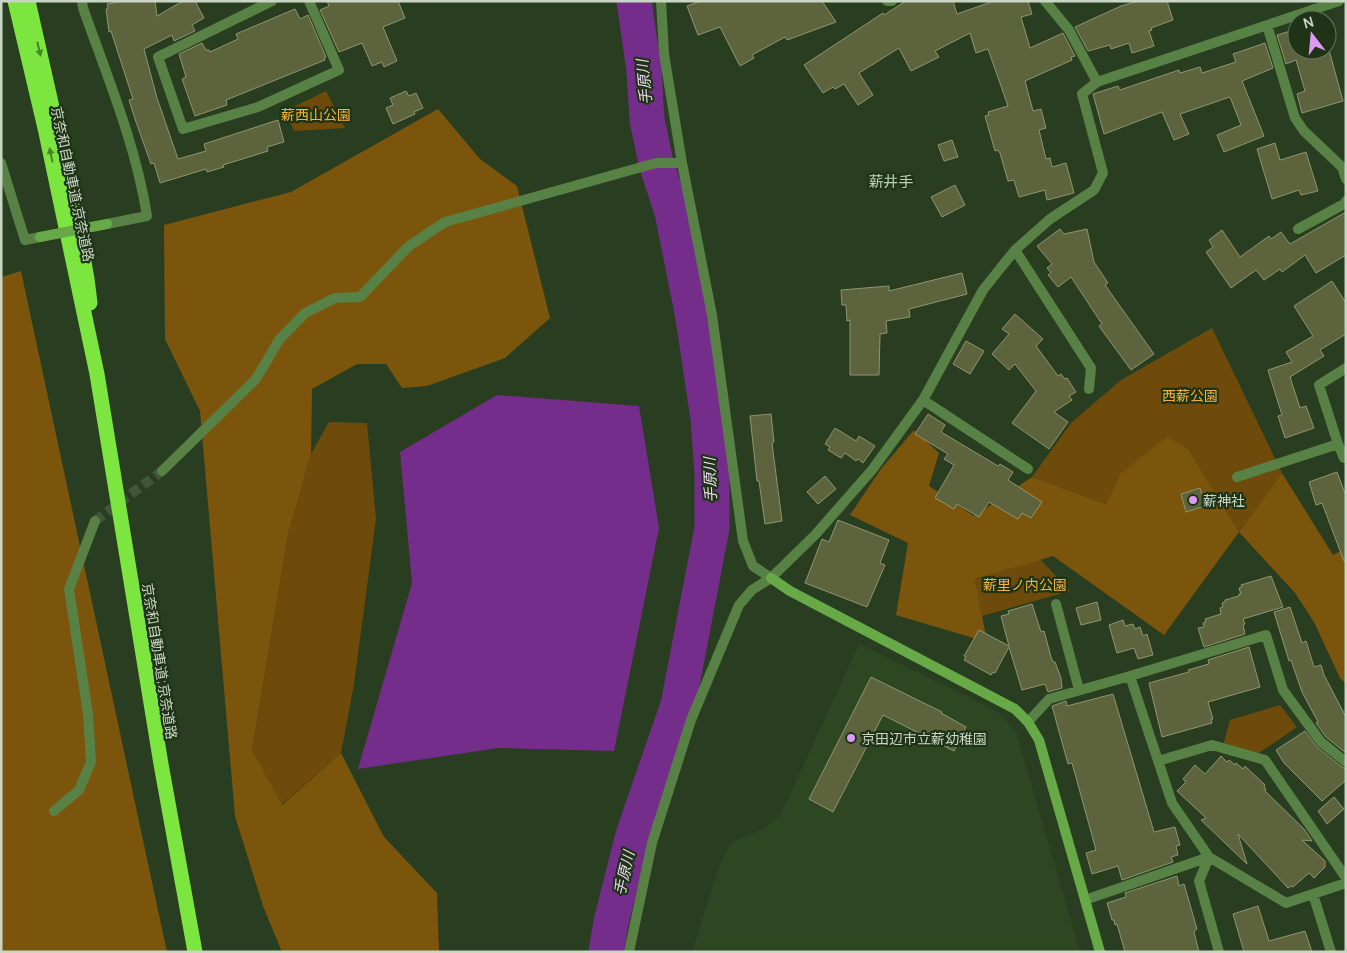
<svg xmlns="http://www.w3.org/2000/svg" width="1347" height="953" font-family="Manrope,'Noto Sans JP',sans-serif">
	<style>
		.built { fill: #2e4723 }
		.green { fill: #6e4b0b }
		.forest { fill: #7c550d }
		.water { fill: #742d8b }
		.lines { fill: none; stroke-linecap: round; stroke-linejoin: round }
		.river { stroke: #742d8b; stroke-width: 35 }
		.building { fill: #5c633d; stroke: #8f966f }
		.street-tunnel { stroke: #415539; stroke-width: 10; stroke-dasharray: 10 5; stroke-linecap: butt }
		.street { stroke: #588145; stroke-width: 10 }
		.secondary { stroke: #67a947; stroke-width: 10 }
		.highway { stroke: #7ce540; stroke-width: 15 }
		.secondary-bridge { stroke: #67a947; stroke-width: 10 }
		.oneway { fill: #498329 }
		.poi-dot { fill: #dc99f5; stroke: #1f3316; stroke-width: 2 }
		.labels { text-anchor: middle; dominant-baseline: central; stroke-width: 4.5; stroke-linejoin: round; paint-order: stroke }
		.park-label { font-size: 14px; fill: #f7b23a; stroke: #1f3316 }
		.street-label { font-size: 14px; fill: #c9d6c4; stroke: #1f3316 }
		.poi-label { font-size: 14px; fill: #c9d6c4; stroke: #1f3316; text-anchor: start }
		.water-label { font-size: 15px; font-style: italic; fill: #eedcf4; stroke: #1f3316 }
		.neighbourhood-label { font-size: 15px; fill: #b9d3af; stroke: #1f3316 }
	</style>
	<rect width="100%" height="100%" fill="#293e20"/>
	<path class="built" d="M859 644 987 706 1005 718 1017 735 1080 952H692L718 869 731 842 762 830 781 814Z"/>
	<path class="green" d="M326 91 345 128 294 131 285 111Z
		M1212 328 1282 473 1239 532 1189 450 1120 474 1106 504 1032 477 1071 423 1121 380Z
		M329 422 367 423 376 519 354 684 341 753 281 805 252 750 288 535 311 454Z
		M1040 559 1070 591 982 616 975 579Z
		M1280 705 1297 727 1256 755 1223 746 1230 720Z"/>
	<path class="forest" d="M438 109 480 159 517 186 550 318 505 358 427 386 402 388 386 364H357L312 389 311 454 288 535 252 750 282 805 341 753 384 837 437 893 439 952H282L263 906 235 816 200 411 165 339 164 225 291 192Z
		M21 271 167 952H1V277Z
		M914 430 939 453 929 486 974 516 1032 477 1106 504 1120 474 1167 437 1189 450 1239 532 1282 473 1333 555 1346 548V684L1340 678 1314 622 1295 593 1239 532 1164 635 1053 556 975 579 987 642 896 615 908 543 850 515 881 469Z"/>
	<path class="water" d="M497 395 639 406 659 528 614 751 498 748 358 769 412 583 400 452Z"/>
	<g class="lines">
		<path class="river" d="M606 952 611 922 633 835 678 705 712 528V474L708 418 692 312 672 212 656 163 647 120 644 71 634 1"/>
	</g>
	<path class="building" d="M124 1H155L157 16 183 1H195L204 18 192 25 195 31 174 41 172 35 144 49 157 98 178 159 206 151 204 144 278 120 284 142 267 147 268 151 223 165 224 167 207 172 206 169 160 183 154 163 151 164 135 119 129 100 133 99 111 31 109 32 106 9H108L107 4Z
		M327 1H398L405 18 383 27 397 61 384 67 382 62 372 66 362 43 339 52 320 10 329 6Z
		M701 1H822L836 22 787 40 785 37 752 55 754 58 740 66 720 27 698 35 687 6Z
		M906 1H953L957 14 994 1H1028L1032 14 1021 17 1030 48 1063 33 1075 56 1071 57 1072 60 1025 81 1033 111 1041 109 1046 128 1039 130 1046 159 1050 158 1052 167 1066 163 1074 193 1047 200 1045 190 1019 197 1014 180 1008 181 1000 153 998 150 995 151 985 116 989 115 988 112 1008 106 988 49 976 53 970 33 935 51 939 57 911 71 899 48 859 73 873 95 858 105 844 84 835 89 833 87 823 93 804 65 883 13 884 15Z
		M1138 1H1167L1173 20 1151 28 1152 30 1149 31 1154 46 1132 53 1129 43 1111 49 1110 45 1088 51 1075 27 1121 6Z
		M295 9 300 19 308 15 326 57 324 58 325 60 226 100 227 105 195 116 182 79 186 77 179 54 202 43 206 50H209L210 52 238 39 236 34Z
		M1297 29V50H1329L1343 101 1302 113 1297 94 1305 91 1296 60 1286 64 1277 35Z
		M1265 43 1273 68 1242 81 1264 136 1224 152 1217 135 1241 125 1230 97 1180 114 1189 134 1174 140 1162 112 1104 134 1093 94 1118 86 1120 90 1179 70 1180 73 1200 67 1202 73 1236 62 1233 54Z
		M406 91 409 96 416 93 423 108 414 112 415 114 393 124 386 108 393 105 390 98Z
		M952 140 958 157 944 161 938 145Z
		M1275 143 1280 160 1306 152 1318 191 1301 195 1299 190 1272 199 1257 149Z
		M955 185 965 205 942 217 931 197Z
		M1346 212V255L1316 273 1305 255 1282 272 1280 269 1264 280 1256 270 1231 288 1206 252 1213 247 1209 240 1222 230 1240 257 1269 236 1271 239 1281 232 1290 244Z
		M1060 229 1064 234 1087 229 1094 262 1108 283 1105 285 1154 354 1131 370 1099 326 1102 324 1071 277 1058 287 1048 275 1051 273 1047 268 1052 264 1037 246Z
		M962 273 967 294 909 309 910 317 886 321 887 333 880 334 879 375H850V320L847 321 846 305H842L841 290 889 286V291Z
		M1332 281 1346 303V334L1320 350 1324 356 1290 377 1300 408 1306 406 1314 428 1285 438 1278 416 1282 415 1268 370 1292 362 1286 352 1313 336 1294 306Z
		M1015 314 1043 339 1036 346 1058 376 1061 374 1065 379 1067 378 1076 392 1069 396 1072 400 1054 412 1068 422 1049 449 1012 423 1036 391 1015 364 1009 370 992 354 1009 334 1002 329Z
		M966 341 984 351 970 374 953 364Z
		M771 414 774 442 772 443 782 521 765 524 759 481H757L750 416Z
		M928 414 945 425 941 432 998 466 1000 464 1013 472 1008 480 1042 502 1031 518 1022 513 1018 519 989 502 979 517 957 504 954 509 935 498 954 465 944 459 948 454 915 434Z
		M835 428 856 441 859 436 875 446 863 463 858 459 856 461 845 453 841 458 828 450 830 447 825 444Z
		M1337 472 1346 496V561H1344L1322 503 1316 505 1309 482Z
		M825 476 836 489 818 504 807 492Z
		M1200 488 1205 506 1186 512 1181 494Z
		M838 520 889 540 880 563 885 565 867 607 805 583 822 539 829 542Z
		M1271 576 1283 607 1243 619 1245 624 1243 625 1245 634 1204 647 1198 628 1204 627 1203 623 1206 622 1205 619 1221 614 1220 608 1223 607 1222 603 1225 602V600L1239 596V594H1241L1239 588 1242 587 1241 585Z
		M1097 602 1101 620 1081 625 1076 608Z
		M1032 604 1041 632 1044 631 1051 657 1053 662H1055L1061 678 1062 688 1048 692 1045 684 1022 690 1009 647 995 673 993 672 991 675 964 660 966 657 964 656 979 630 1009 646 1001 616 1009 614 1008 611Z
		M1290 607 1302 643 1306 641 1314 667 1321 665 1324 675 1346 717V753L1326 737 1316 723 1318 722 1302 692 1291 660 1289 661 1274 612Z
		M1123 620 1125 626 1133 624 1135 629 1140 627 1143 636 1147 634 1153 655 1138 659 1134 648 1117 653 1109 625Z
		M1249 647 1260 687 1208 702 1213 719H1211L1212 723 1162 737 1149 683 1189 672 1188 670 1209 664 1208 660Z
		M871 677 942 712 941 713 966 727 954 751 883 715 833 812 809 799Z
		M1113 694 1154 832 1175 827 1180 845 1176 846 1178 855 1171 857 1173 862 1122 880 1118 866 1092 874 1086 853 1096 850 1072 763 1068 764 1052 706 1066 701 1067 706Z
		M1305 731 1317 747 1342 767 1346 769V780L1322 801 1284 763 1276 750Z
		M1221 756 1227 762 1229 760 1235 765 1236 763 1243 769 1245 766 1265 785 1264 787 1266 789 1265 791 1304 829 1312 841 1302 840 1325 861V867L1314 878 1309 873 1293 887 1291 886 1288 888 1238 834 1247 864 1201 820 1206 818 1177 791 1186 782 1183 779 1195 765 1205 774Z
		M1334 797 1344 809 1327 824 1318 811Z
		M1177 876 1179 886 1184 884 1197 929 1194 932 1199 952H1125L1117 924 1115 925 1114 920H1112L1107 903 1126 897 1125 893Z
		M1258 906 1269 941 1305 931 1312 952H1244L1233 914Z"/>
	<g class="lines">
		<path class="street-tunnel" d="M95 521 162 471"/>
		<path class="street" d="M82 1 83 8C107 76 136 145 147 216L107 224
			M272 1 158 57 183 129 258 107 339 70 309 1
			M661 1 664 54 682 163 712 315 743 541 753 566 771 578
			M887 1H892
			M1045 1 1069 30 1097 82
			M1267 25 1295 118 1304 131 1342 167 1346 179
			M1 163 25 240 40 237
			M1298 229 1344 204 1346 201
			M1015 250 1091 368 1089 389
			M923 400 1028 469
			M1338 444 1344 458H1346
			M162 471 256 379 279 340 305 313 335 298 360 297 409 246 445 222 656 163H682
			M1237 477 1338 444 1319 385 1346 368
			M1056 604 1079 690
			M1130 676 1266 635 1283 690 1321 742 1346 762
			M1028 722 1049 699 1130 676 1172 803 1209 857 1199 881 1219 952
			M1158 761 1212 745 1265 760 1346 878
			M54 811 79 790 91 762 88 714 69 589 95 521
			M1313 894 1331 952
			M1085 900 1209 857 1286 903 1346 883
			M629 952 652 843 691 720 739 605 752 590 771 578 815 535 872 470 923 400 983 290 1015 250 1050 219 1094 190 1103 173 1082 94 1097 82 1339 1"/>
		<path class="secondary" d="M771 578 790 591 1015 709 1028 722 1039 740 1100 952"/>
		<path class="highway" d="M15 1 45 128 97 374 161 764 195 952
			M28 1 73 200 87 279 90 303"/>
		<path class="secondary-bridge" d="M40 237 107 224"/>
	</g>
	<defs><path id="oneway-solid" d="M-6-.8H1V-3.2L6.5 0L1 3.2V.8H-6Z" transform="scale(1.25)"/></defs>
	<g class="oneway">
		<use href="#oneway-solid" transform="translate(39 49) rotate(77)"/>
		<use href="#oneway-solid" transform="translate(51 155) rotate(-102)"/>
	</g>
	<g class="poi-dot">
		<circle cx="1193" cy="500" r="5"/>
		<circle cx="851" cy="738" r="5"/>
	</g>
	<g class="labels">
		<g class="park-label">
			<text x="316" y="114">薪西山公園</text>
			<text x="1190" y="395">西薪公園</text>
			<text x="1025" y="584">薪里ノ内公園</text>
		</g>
		<g class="street-label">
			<text transform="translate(73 184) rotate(78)">京奈和自動車道;京奈道路</text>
			<text transform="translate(160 661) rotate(81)">京奈和自動車道;京奈道路</text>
		</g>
		<g class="poi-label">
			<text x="1203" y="500">薪神社</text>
			<text x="861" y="738">京田辺市立薪幼稚園</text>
		</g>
		<g class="water-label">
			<text transform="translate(644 82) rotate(-95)">手原川</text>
			<text transform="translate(710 480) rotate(-92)">手原川</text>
			<text transform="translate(624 873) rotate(-77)">手原川</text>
		</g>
		<g class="neighbourhood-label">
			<text x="891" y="181">薪井手</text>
		</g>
	</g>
	<rect width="1347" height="953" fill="none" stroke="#c9d6c4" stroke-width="5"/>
	<g transform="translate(1312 35) rotate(344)"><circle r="24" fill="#1f3316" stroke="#63745c"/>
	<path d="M0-4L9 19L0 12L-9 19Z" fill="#dc99f5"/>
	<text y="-8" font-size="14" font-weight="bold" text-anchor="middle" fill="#c9d6c4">N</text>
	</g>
</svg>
